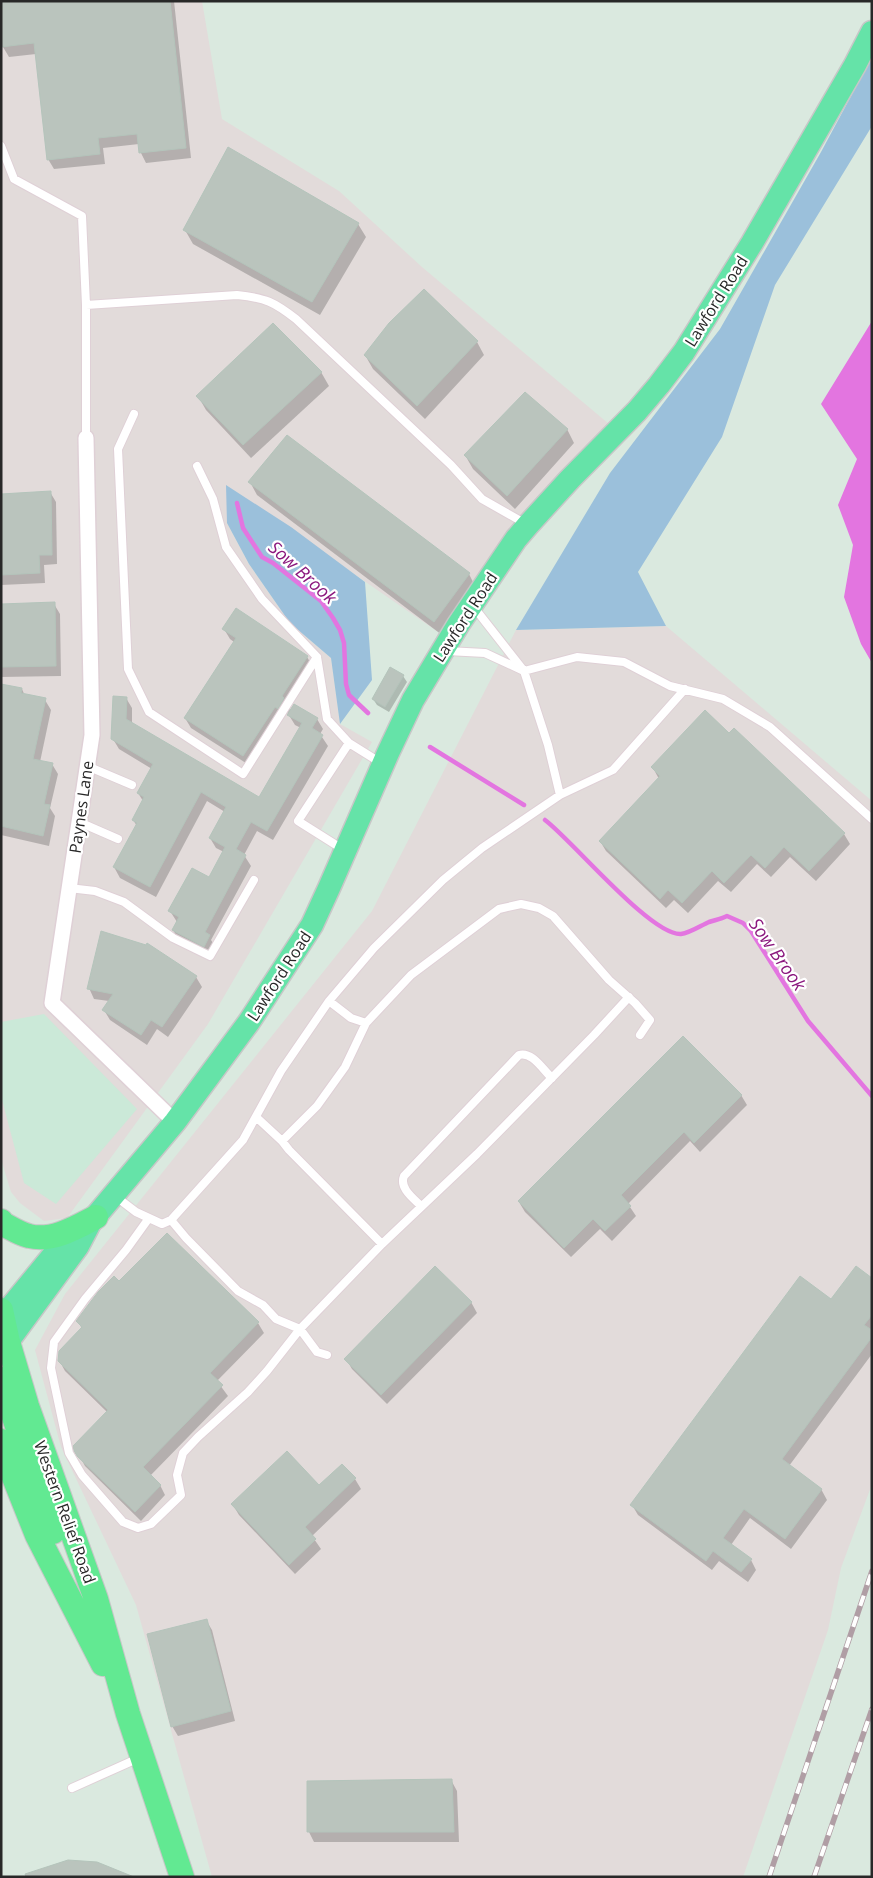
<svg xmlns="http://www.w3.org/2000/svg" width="873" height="1878" font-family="'Open Sans',sans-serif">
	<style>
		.industrial { fill: #e2dbda }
		.education { fill: #cbe9d8 }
		.green { fill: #9bc0db }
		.water { fill: #e375e0 }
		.shadow { fill: #0003 }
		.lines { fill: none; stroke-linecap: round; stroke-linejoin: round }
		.stream { stroke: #e375e0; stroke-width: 4.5 }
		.building { fill: #bac4bd; stroke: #b4c4bb }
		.service-casing { stroke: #dfd0d6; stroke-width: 10 }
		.minor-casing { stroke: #dfd0d6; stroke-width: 18 }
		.primary-casing { stroke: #c7c7c7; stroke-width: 25 }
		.trunk-casing { stroke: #c7c7c7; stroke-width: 26 }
		.service { stroke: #fff; stroke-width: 8 }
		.minor { stroke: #fff; stroke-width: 15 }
		.primary { stroke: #65e3a8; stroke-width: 22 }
		.trunk { stroke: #62e992; stroke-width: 24 }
		.rail-casing { stroke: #b09ea5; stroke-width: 5.5 }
		.rail { stroke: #fff; stroke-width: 4; stroke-dasharray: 11; stroke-linecap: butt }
		.labels { text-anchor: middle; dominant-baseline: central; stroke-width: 4.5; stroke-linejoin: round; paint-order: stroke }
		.street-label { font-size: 16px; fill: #282828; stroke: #fff }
		.water-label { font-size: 18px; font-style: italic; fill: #8b187e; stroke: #fff }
	</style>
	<rect width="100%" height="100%" fill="#dae9df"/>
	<path class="industrial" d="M1 1H202L222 119 339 191 422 267 609 424 438 632 227 486V523L249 564 290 623 331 658 340 724 372 742 208 1024 67 1218 44 1221 20 1203 11 1192 1 1159Z
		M666 626 872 801V1484L841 1568 828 1630 743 1877H212L136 1605 61 1447 35 1350 65 1294 372 911 516 630Z"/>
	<path class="education" d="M44 1014 137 1109 56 1204 24 1183 1 1096V1022Z"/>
	<path class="green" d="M872 57V126L775 285 722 437 638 572 666 626 516 630 610 473 720 329 821 152Z
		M226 485 291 527 365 582 372 680 340 724 331 658 290 623 249 564 227 523Z"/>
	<path class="water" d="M872 321V663L861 644 844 597 853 545 838 505 857 459 821 404Z"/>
	<path class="shadow" d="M1 1H174L191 158 146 163 141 153 139 144 103 148 105 164 54 169 48 159 36 54 9 57 3 47Z
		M358 224 366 237 320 315 193 244 185 230Z
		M477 342 484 355 425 419 373 369 365 355Z
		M321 372 329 386 251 458 206 410 198 396Z
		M567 429 574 443 515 509 473 469 465 455Z
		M250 482 469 574 476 588 442 635 257 495Z
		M50 492 56 502 57 564 44 565 45 583 1 585V495Z
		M54 604 60 614 61 676 1 677V605Z
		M224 629 307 657 313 667 288 706 291 711 317 719 323 729 320 734 328 746 273 840 257 831 244 855 251 866 211 940 215 946 210 956 179 940 173 930 177 922 170 911 209 879 224 852 216 848 210 838 225 812 207 801 156 897 120 878 114 867 137 826 133 820 143 801 138 793 152 769 119 749 113 739 126 698 132 708V724L259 799 301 728 295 725 287 712 283 718 281 716 249 765 191 728 185 718 234 642 230 639Z
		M403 676 407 682 389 712 377 705 373 699Z
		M1 685 22 689 25 696 45 700 51 710 40 762 52 764 58 774 50 808 55 816 49 846 1 835Z
		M734 730 844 834 850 844 816 881 790 857 771 877 757 864 731 892 718 881 688 913 674 900 666 908 606 851 600 841 659 779 653 768 729 735Z
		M196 977 202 987 168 1037 157 1029 147 1045 110 1020 104 1010 109 1001 94 999 89 988Z
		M741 1095 747 1105 700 1152 690 1141 628 1204 636 1216 612 1241 600 1229 571 1257 525 1212 519 1202Z
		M872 1280V1354L789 1466 821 1489 827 1500 791 1549 750 1518 731 1545 751 1560 756 1570 748 1582 719 1561 712 1570 638 1515 632 1505 831 1301Z
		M120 1283 258 1323 264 1333 217 1381 228 1396 150 1476 160 1485 165 1495 141 1521 85 1466 76 1450 107 1412 65 1371 59 1360 82 1329 78 1321Z
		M471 1302 477 1313 387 1404 352 1369 346 1359Z
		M342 1465 355 1479 361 1489 312 1536 321 1549 295 1574 239 1515 233 1505 319 1487Z
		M206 1620 212 1630 235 1721 178 1736 172 1726Z
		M451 1780 457 1791 459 1842H314L309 1832 308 1782Z"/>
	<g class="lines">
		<path class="stream" d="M237 503 243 528 262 557 273 563 321 601 333 618 340 630 344 643 346 684 349 695 368 713
			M430 747 524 805
			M545 820C572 840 651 936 681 934 690 933 700 926 709 922 715 920 721 919 727 916L743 923 751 931 808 1021 872 1096"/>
	</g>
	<path class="building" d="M1 1H170L186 148 139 153 137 134 98 138 100 154 47 160 34 43 1 47Z
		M228 147 359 223 312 302 183 230Z
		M424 289 478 341 417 406 364 355 389 323Z
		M273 323 322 372 243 445 196 396Z
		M525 392 568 429 507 496 464 455Z
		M287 435 470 573 434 622 248 482Z
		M51 491 52 555H39L40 573 1 575V494Z
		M55 602 56 666 1 667V604Z
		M236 608 308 656 282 696 284 698 278 709 275 707 243 756 184 718 236 638 222 629Z
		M390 667 404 675 385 707 372 699Z
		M1 684 22 688 21 693 46 698 33 759 53 763 44 804 50 805 43 836 1 826Z
		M113 696 127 697 126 719 259 797 302 723 287 715 294 704 318 718 312 728 323 735 267 831 251 822 236 849 246 855 205 932 210 935 204 947 172 930 179 917 168 911 192 868 209 877 225 847 209 838 226 807 201 792 150 887 113 867 137 823 132 820 144 797 137 793 153 764 111 739Z
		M705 710 729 733 734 728 845 833 809 871 784 847 765 868 751 855 724 883 712 871 682 903 668 890 660 899 599 841 660 776 651 767Z
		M101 931 146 945 147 943 197 976 162 1027 151 1020 141 1035 102 1010 113 994 87 989Z
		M683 1036 742 1095 694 1143 684 1132 621 1195 631 1206 605 1231 593 1219 564 1248 518 1201Z
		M167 1233 259 1322 210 1373 223 1385 143 1467 161 1485 135 1512 77 1456 74 1451 73 1446 108 1410 58 1361 59 1351 82 1327 76 1321 98 1292 114 1276 119 1281Z
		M435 1266 472 1302 381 1395 344 1359Z
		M856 1266 872 1278V1315L864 1325 872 1330V1337L782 1459 822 1489 785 1539 744 1509 723 1538 752 1559 741 1572 713 1551 706 1561 630 1505 800 1276 831 1299Z
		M287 1451 319 1485 342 1464 356 1478 305 1527 316 1539 289 1565 231 1504Z
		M207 1619 231 1711 171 1727 147 1634Z
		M452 1779 454 1832H307V1781Z
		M68 1860 97 1862 134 1877H26L25 1874Z"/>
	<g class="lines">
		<defs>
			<path id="service" d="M1 146 14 179 82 216 86 305V438
				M86 305 237 295C266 298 274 302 296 319L451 465 482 499 526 524
				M134 414 118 449 128 669 149 712 243 774 317 657
				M197 466 213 499 226 547 262 599 317 657 327 719 349 743 381 763
				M447 651 485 653 524 671 577 657 624 662 670 686 723 699 770 727 872 819
				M87 766 132 785
				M560 795 613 770 685 689
				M79 822 118 839
				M344 850 298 821 349 743
				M69 888 95 891 124 902 173 938 210 956 254 880
				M329 1001 351 1018 366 1023 411 975 499 909 521 904 539 908 553 916 609 980 635 1003 650 1020 640 1035
				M256 1117 282 1141 289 1150 382 1244
				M282 1141 317 1106 345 1067 366 1023
				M115 1196 136 1212 162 1224 171 1220 243 1140 281 1071 329 1001 374 948 443 880 482 848 560 795 548 745 524 671 473 606
				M421 1206C413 1198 399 1188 404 1176L519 1055C532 1051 543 1070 552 1078
				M149 1218 126 1250 85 1299 54 1342 51 1368 69 1453 82 1475 123 1522 138 1528 151 1524 181 1495 177 1475 183 1453 198 1437 248 1392 267 1371 300 1329 382 1244 477 1154 594 1035 629 997
				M171 1220 186 1238 238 1291 263 1305 276 1319 300 1329 317 1352 327 1355
				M72 1788 139 1758"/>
			<path id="minor" d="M86 438 92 735 52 1003 175 1122"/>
			<path id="primary" d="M1 1319 60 1247
				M1 1351 78 1246 90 1223 175 1122 249 1022 312 925 329 888 388 753 413 700 458 625 516 539 528 525 570 479 637 411 659 385 684 352 752 243 855 65 872 32"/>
			<path id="trunk" d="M1 1221 3 1224C11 1228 20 1234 29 1236 52 1242 77 1227 96 1217
				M1 1310 8 1342 27 1406 96 1599 128 1714 182 1877
				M1 1379 53 1532
				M1 1441 11 1470 37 1535 103 1664"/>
		</defs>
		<use href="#service" class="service-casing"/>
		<use href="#minor" class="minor-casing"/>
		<use href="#primary" class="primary-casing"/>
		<use href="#trunk" class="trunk-casing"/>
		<use href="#service" class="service"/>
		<use href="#minor" class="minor"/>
		<use href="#primary" class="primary"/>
		<use href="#trunk" class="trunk"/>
		<defs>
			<path id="rail" d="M769 1877 872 1571
				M814 1877 872 1709"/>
		</defs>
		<use href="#rail" class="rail-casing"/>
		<use href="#rail" class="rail"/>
	</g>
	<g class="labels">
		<g class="street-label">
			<text transform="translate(716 301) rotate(-58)">Lawford Road</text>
			<text transform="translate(465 617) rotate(-57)">Lawford Road</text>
			<text transform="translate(81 807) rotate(-82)">Paynes Lane</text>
			<text transform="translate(279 976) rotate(-57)">Lawford Road</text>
			<text transform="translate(65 1512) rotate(70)">Western Relief Road</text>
		</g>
		<g class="water-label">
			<text transform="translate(303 572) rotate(42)">Sow Brook</text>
			<text transform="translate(778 954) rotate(55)">Sow Brook</text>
		</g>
	</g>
	<rect width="873" height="1878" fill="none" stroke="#282828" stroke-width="5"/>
</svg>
